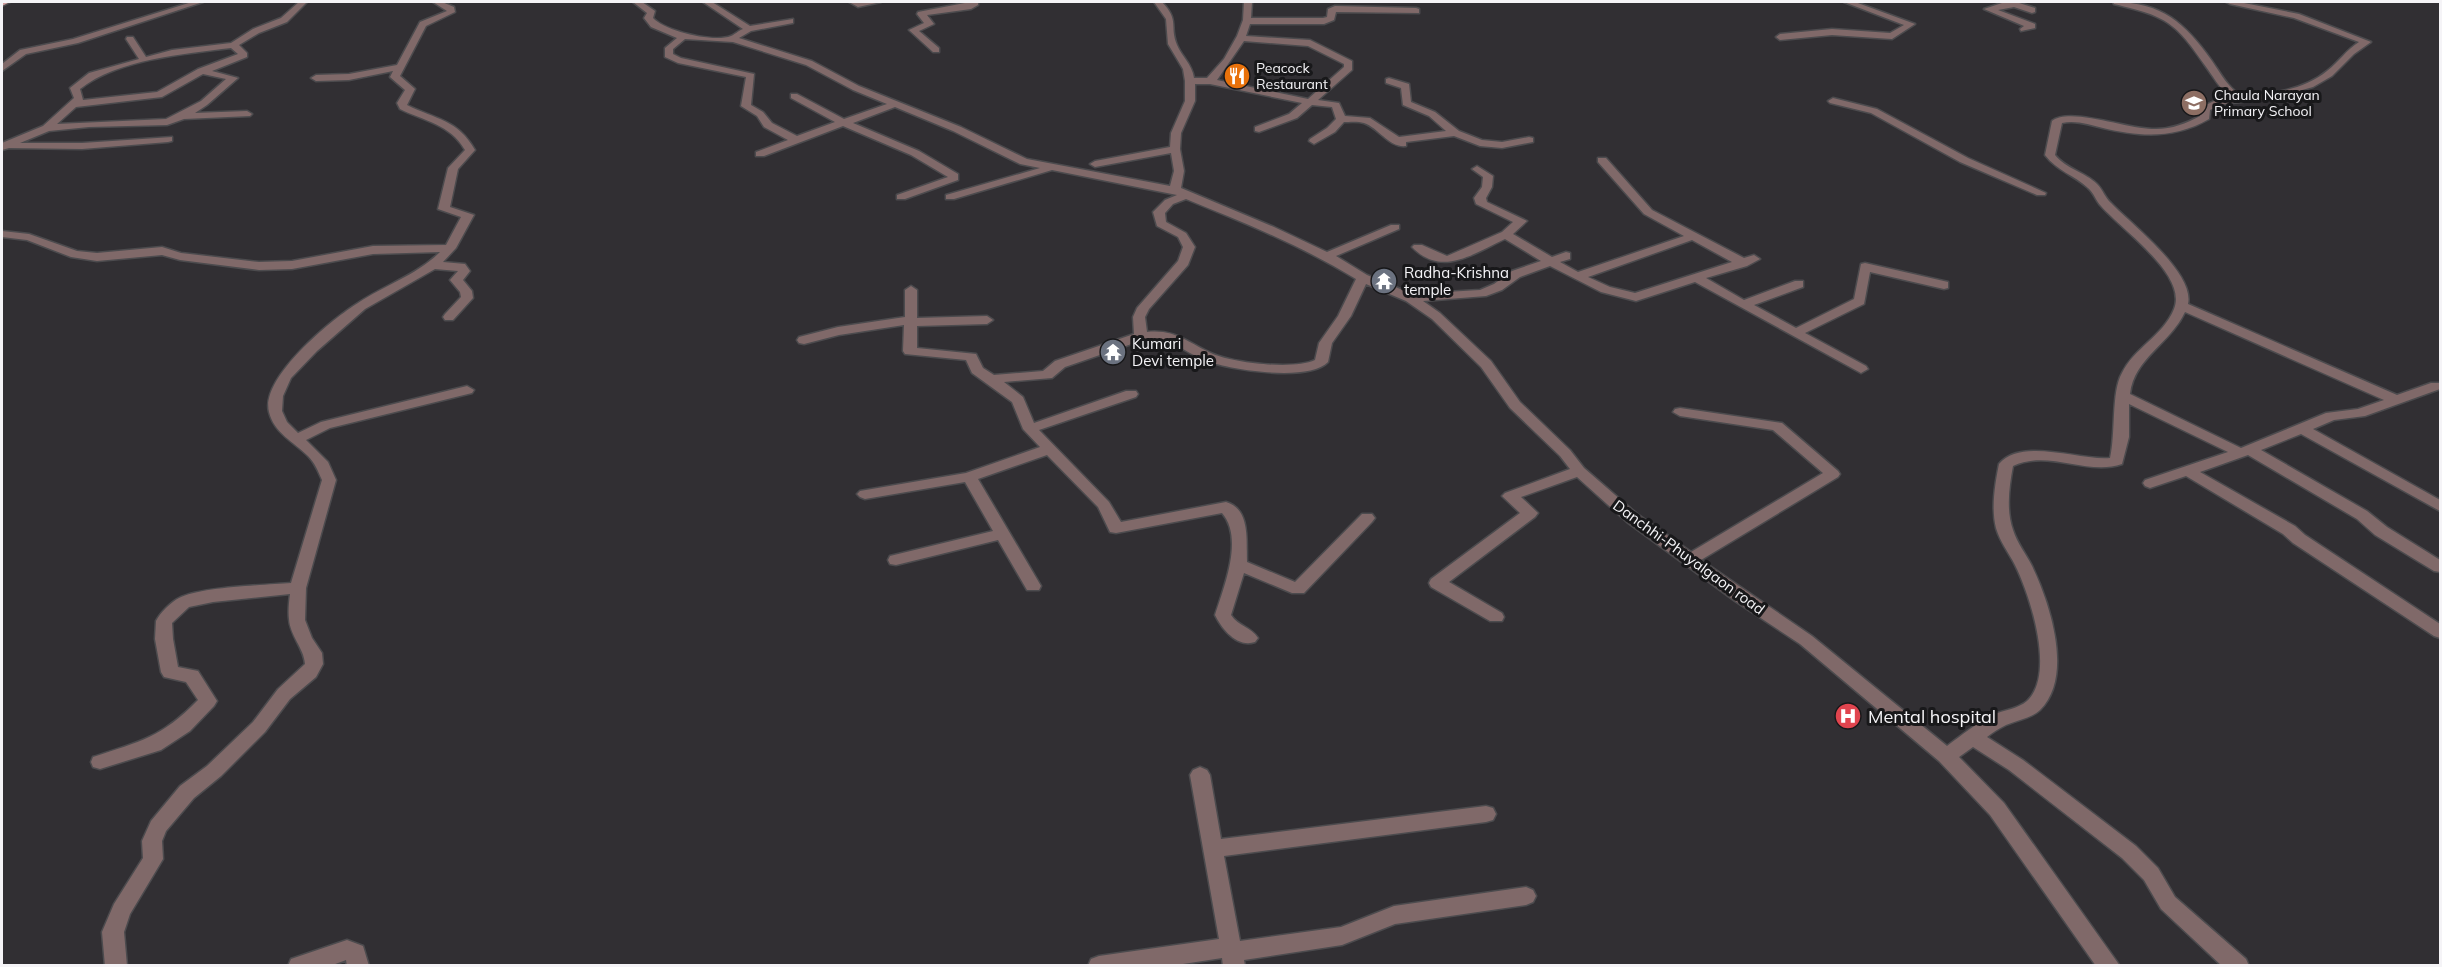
<svg xmlns="http://www.w3.org/2000/svg" width="2442" height="967" font-family="Mulish,sans-serif">
	<style>
		.lines { fill: none; stroke-linecap: round; stroke-linejoin: round }
		.minor-casing { stroke: #4c4b4e; stroke-width: 3 }
		.primary-casing { stroke: #4c4b4e; stroke-width: 3 }
		.minor { fill: #806969; fill-rule: evenodd }
		.primary { fill: #d0a0a0; fill-rule: evenodd }
		.labels { text-anchor: middle; dominant-baseline: central; stroke-width: 6; stroke-linejoin: round; paint-order: stroke }
		.far-poi-label { font-size: 14px; fill: #f5f4f7; stroke: #18181a; text-anchor: start }
		.poi-label { font-size: 15px; fill: #f5f4f7; stroke: #18181a; text-anchor: start }
		.street-label { font-size: 15px; fill: #f5f4f7; stroke: #18181a }
		.near-poi-label { font-size: 18px; fill: #f5f4f7; stroke: #18181a; text-anchor: start }
	</style>
	<rect width="100%" height="100%" fill="#312f33"/>
	<g class="lines">
		<defs>
			<path id="minor" d="M192 2H203L78 43 26 54 2 71V64L20 50 73 39Z
				M299 2H307L287 22 259 33 239 45 247 53V57L212 71 238 78 207 105 195 113 247 111 252 114 250 116 184 119 167 125 89 127 49 131 20 143H82L172 137V141L168 142 82 149 9 148 2 150V143L43 126 74 98 70 88 89 73 139 59 126 39 127 37H133L146 57 172 50 231 43 253 29 281 18ZM231 48 238 54 198 69 157 92 83 100 80 89C118 59 184 54 231 48ZM203 74 226 79 201 101 166 119 57 124 76 107 162 97Z
				M433 2H442L454 7 455 12 426 26 400 76 415 89 407 105C437 120 457 119 475 150L458 169 450 207 474 215 456 248 443 262 465 264 470 271 463 280 472 291 473 298 453 320H445L443 317 445 314 461 297 460 292 450 280 458 271 435 269 365 309 317 351 291 378 283 396 282 411 287 422 298 433 321 422 467 386 474 390 472 393 330 428 306 440 328 462 336 480 306 588 305 620 312 638 322 653 323 664 316 677 290 699 265 732 221 776 194 798 166 831 162 841 163 859 130 914 124 932 127 966H105L102 932 114 904 143 858 142 841 151 821 180 786 207 766 253 722 278 689 305 664C304 648 290 636 289 619 288 611 289 602 290 594L213 602 189 607 172 623 173 639 178 667 198 671 217 701 214 706 190 731 161 750 100 769 93 767 91 762 93 757C141 741 161 738 198 700L186 682 164 677 161 672 155 639 156 621C160 613 171 602 179 598 199 587 266 585 291 583L322 480C318 471 315 463 308 456 294 442 274 433 269 412 260 378 332 319 358 303 385 285 417 275 440 252L373 254 292 269 259 270 180 260 162 255 97 261 71 257 27 240 2 237V231L29 234 77 251 97 253 162 247 181 253 259 262 292 261 373 246 446 245 461 217 438 209 448 168 465 150C450 124 424 121 400 109L397 103 405 90 390 77 393 71 349 80 316 81 311 78 316 75 349 74 397 65 420 22 447 11Z
				M633 2H642L655 11 653 18C665 31 714 43 731 36 734 35 738 31 743 29L703 2H712L750 26 793 19V23L751 31 739 38 812 61 859 86 961 127 1027 159 1170 186 1174 171 1171 153 1095 167 1090 164 1095 161 1170 147 1171 133 1185 101V81L1183 69 1168 44 1166 19 1154 2H1162C1180 21 1169 26 1177 45 1182 57 1192 64 1194 78H1207L1224 59 1237 36 1243 20 1244 2H1252L1251 18H1323L1327 17 1328 9 1335 6 1416 8 1419 9V13L1336 12 1334 20 1324 24H1250L1246 36 1310 40 1352 61V70L1318 100 1339 103 1345 116 1370 118 1399 137 1446 131 1429 116 1403 105 1401 88 1386 83V79L1389 78 1409 84 1411 102 1435 112 1459 131 1482 140 1502 142 1529 137 1533 138V142L1502 148 1480 146 1454 136 1406 142V146C1389 148 1379 128 1364 123 1358 121 1349 122 1344 122L1335 132 1314 144 1309 141 1310 139 1327 128 1336 119 1332 107 1312 105 1297 118 1259 132 1255 131V127L1289 114 1302 103 1210 84H1195V101L1181 133 1180 149 1184 171 1181 188 1274 227 1327 252 1391 225H1399V229L1336 256 1367 275 1412 294 1480 290 1494 284 1512 271 1541 261 1505 239C1474 253 1442 278 1412 247L1414 245H1422L1447 256 1502 232 1513 222 1476 204 1474 198 1482 187 1483 177 1472 169 1477 166 1493 176 1492 187 1486 198 1487 202 1527 221 1513 234 1552 257 1566 252 1570 253V259L1560 262 1578 272 1684 236 1644 214 1598 162V158H1606L1652 210 1744 258 1754 255 1760 259 1747 266 1706 278 1744 300 1795 281H1803V287L1754 305 1796 328 1854 299 1861 264 1865 263 1948 282V288L1944 289 1870 272 1864 304 1805 333 1866 366 1868 369 1861 373 1695 282 1636 301 1601 292 1550 266 1520 277 1502 290 1486 296 1423 301 1440 313 1491 361 1520 402 1570 450 1584 468 1637 514 1691 552 1823 473 1773 430 1680 416 1673 412 1675 409 1680 408 1782 423 1838 471 1840 474 1838 477 1701 560 1812 636 1947 746C1962 735 1976 723 1993 715 2003 710 2018 709 2027 701 2056 674 2030 595 2015 565 2009 553 2000 542 1996 528 1991 508 1995 484 1999 464 2021 437 2081 461 2110 458 2116 433 2111 392 2122 373 2134 348 2163 336 2174 309 2188 275 2122 230 2101 206 2096 201 2094 193 2088 188 2074 175 2057 171 2045 155L2052 121C2070 107 2127 129 2152 129 2170 130 2185 124 2200 116L2202 107 2218 99 2230 97C2219 88 2213 76 2204 64 2174 20 2164 16 2114 4L2113 2C2162 2 2185 23 2212 61 2221 74 2228 88 2242 96 2271 94 2304 90 2327 71 2339 62 2346 50 2359 42L2294 18 2230 4 2226 2H2239L2299 14 2371 42 2354 54 2332 76 2313 87 2274 98 2223 104 2210 110 2209 119C2174 139 2141 137 2103 128 2090 125 2076 120 2062 123L2055 155C2066 169 2085 172 2097 184 2103 190 2105 198 2111 203 2131 224 2195 273 2188 304L2397 395 2431 383H2440V389L2365 416 2334 420 2313 429 2440 500V511L2301 434 2261 450 2367 511 2387 527 2440 560V572L2434 571 2375 535 2357 519 2248 455 2200 472 2295 526 2305 535 2440 624V638L2434 636 2293 543 2283 534 2186 476 2150 488 2145 486 2143 483 2145 480 2228 452 2129 404V437L2122 464C2087 476 2048 449 2013 466 2009 487 2006 510 2013 530 2017 543 2026 554 2032 566 2050 604 2074 676 2040 710 2032 718 2017 720 2006 725 2000 728 1993 732 1987 737L2023 760 2136 846 2158 868 2175 897 2246 959 2249 966H2222L2161 909 2144 880 2122 858 2009 770 1973 747 1959 757 2004 803 2120 966H2096L1990 815 1939 761 1800 644 1735 601 1627 522 1577 477 1521 497 1538 513 1535 517 1449 582 1502 613 1504 617 1502 621H1490L1431 587 1429 583 1431 579 1520 513 1502 496 1505 493 1570 469 1560 456 1510 408 1481 367 1432 319 1406 301 1366 284 1351 316 1332 343 1328 362C1309 382 1231 370 1207 361 1180 351 1175 337 1143 340L1065 367 1052 378 1004 382 1023 397 1034 423 1126 391H1136L1138 394 1136 397 1039 430 1109 502 1121 522 1226 502C1251 509 1246 542 1247 562L1295 582 1362 514H1372L1375 518 1372 522 1304 593H1292L1244 573 1231 615C1238 626 1251 627 1258 638L1255 642C1237 648 1222 629 1215 615 1224 587 1244 538 1222 513L1116 533 1110 532 1098 507 1047 455 978 479 1041 586 1039 590H1027L998 540 896 565 890 564 888 560 890 556 993 531 965 482 865 499 860 497 857 494 860 491 966 473 1040 447 1023 429 1012 402 972 373 966 360 905 354 903 351 904 325 839 335 804 344 799 343 797 340 799 337 838 327 905 317V290L911 286 917 290V318L987 316 993 320 987 324 917 326V348L976 354 983 368 994 375 1043 371 1055 361 1134 334 1133 317 1137 308 1178 261 1183 247 1178 237 1157 226 1153 212 1165 200 1177 195 1052 170 954 199H946V195L1040 168 1020 164 953 131 895 107 853 123 919 151 958 174V180L905 199H897V195L948 177 911 155 843 126 764 156H756V152L788 140 764 127 757 116 741 106 746 77 678 63 665 57V48L677 38 651 27 644 18 647 13ZM685 39 733 42 806 65 853 90 887 104 844 119 797 94H791V98L835 122 797 136 772 123 763 112 751 105 754 74 681 58 673 54V49ZM1244 41 1308 46 1344 64V67L1308 99 1217 80ZM1186 199C1245 223 1302 246 1356 279L1338 316 1319 343 1315 360C1294 370 1234 363 1213 354 1188 343 1176 329 1147 332L1145 317 1149 309 1188 265 1195 247 1186 233 1166 222 1165 213 1173 204ZM1692 240 1732 262 1635 293 1610 287 1588 277ZM2185 312 2384 400 2358 409 2326 413 2241 448 2130 394C2134 358 2170 344 2185 312Z
				M849 2H881L858 7Z
				M970 2H978V5L971 9 927 15 934 24 919 31 939 48V52H933L909 30 924 23 917 14 918 12Z
				M1844 2H1855L1915 24 1892 39 1832 35 1780 40 1776 37 1780 34 1832 29 1890 33 1904 25Z
				M2005 2H2016L2035 8V12L2032 13 2014 7 1998 10 2035 24V28L2021 31 2020 29 2024 26 1984 9Z
				M1833 98 1877 109 1968 158 2046 193 2045 195H2037L1960 162 1871 113 1830 103 1828 101Z
				M1200 767 1207 770 1210 775 1221 839 1486 806 1493 808 1496 814 1493 820 1486 822 1224 856 1240 941 1341 927 1394 906 1526 887 1533 890 1536 896 1533 902 1526 905 1395 924 1342 945 1244 960 1245 966H1223L1222 958 1170 966H1088L1091 959 1099 956 1219 939 1190 775 1193 770Z
				M347 940 363 946 369 966H347L346 960 330 966H288L291 959Z"/>
			<path id="primary" d="M2 2H10L2 6Z"/>
		</defs>
		<use href="#minor" class="minor-casing"/>
		<use href="#primary" class="primary-casing"/>
		<use href="#minor" class="minor"/>
		<use href="#primary" class="primary"/>
	</g>
	<defs>
		<symbol id="restaurant-disc" viewBox="-11 -11 22 22"><circle r="9.5" fill="#e8710a" stroke="#18181a"/><path d="M-5-6h1v4h1v-4h1v4h1v-4h1v5L-1.5 .5V6h-2V.5L-5-1ZM5-6V6H3V1.5H1.5Q1.5-4 5-6Z" fill="#fff"/></symbol>
		<symbol id="school-disc" viewBox="-11 -11 22 22"><circle r="9.5" fill="#8d6e63" stroke="#18181a"/><path d="M0-5L7-2L0 1L-7-2ZM-4 1L0 2.5L4 1V4Q0 6-4 4Z" fill="#fff"/></symbol>
		<symbol id="temple-disc" viewBox="-11 -11 22 22"><circle r="9.5" fill="#6b7280" stroke="#18181a"/><path d="M0-6L5-2H3V0L6.5 2.5H4V6H1.5V3h-3V6H-4V2.5H-6.5L-3 0V-2H-5Z" fill="#fff"/></symbol>
		<symbol id="hospital-disc" viewBox="-11 -11 22 22"><circle r="9.5" fill="#e0444e" stroke="#18181a"/><path d="M-5-5h3v3.5h4V-5h3V5h-3V1.5h-4V5h-3Z" fill="#fff"/></symbol>
	</defs>
	<g fill-rule="evenodd">
		<use href="#restaurant-disc" x="1222" y="61" width="30" height="30"/>
		<use href="#school-disc" x="2179" y="88" width="30" height="30"/>
		<use href="#temple-disc" x="1369" y="266" width="30" height="30"/>
		<use href="#temple-disc" x="1098" y="337" width="30" height="30"/>
		<use href="#hospital-disc" x="1833" y="701" width="30" height="30"/>
	</g>
	<g class="labels">
		<g class="far-poi-label">
			<text x="1256" y="68">Peacock<tspan x="1256" dy="16">Restaurant</tspan></text>
			<text x="2214" y="95">Chaula Narayan<tspan x="2214" dy="16">Primary School</tspan></text>
		</g>
		<g class="poi-label">
			<text x="1404" y="272">Radha-Krishna<tspan x="1404" dy="17">temple</tspan></text>
			<text x="1132" y="343">Kumari<tspan x="1132" dy="17">Devi temple</tspan></text>
		</g>
		<g class="street-label">
			<text transform="translate(1689 557) rotate(36)">Danchhi-Phuyalgaon road</text>
		</g>
		<g class="near-poi-label">
			<text x="1868" y="716">Mental hospital</text>
		</g>
	</g>
	<rect width="2442" height="967" fill="none" stroke="#f5f4f7" stroke-width="6"/>
</svg>
